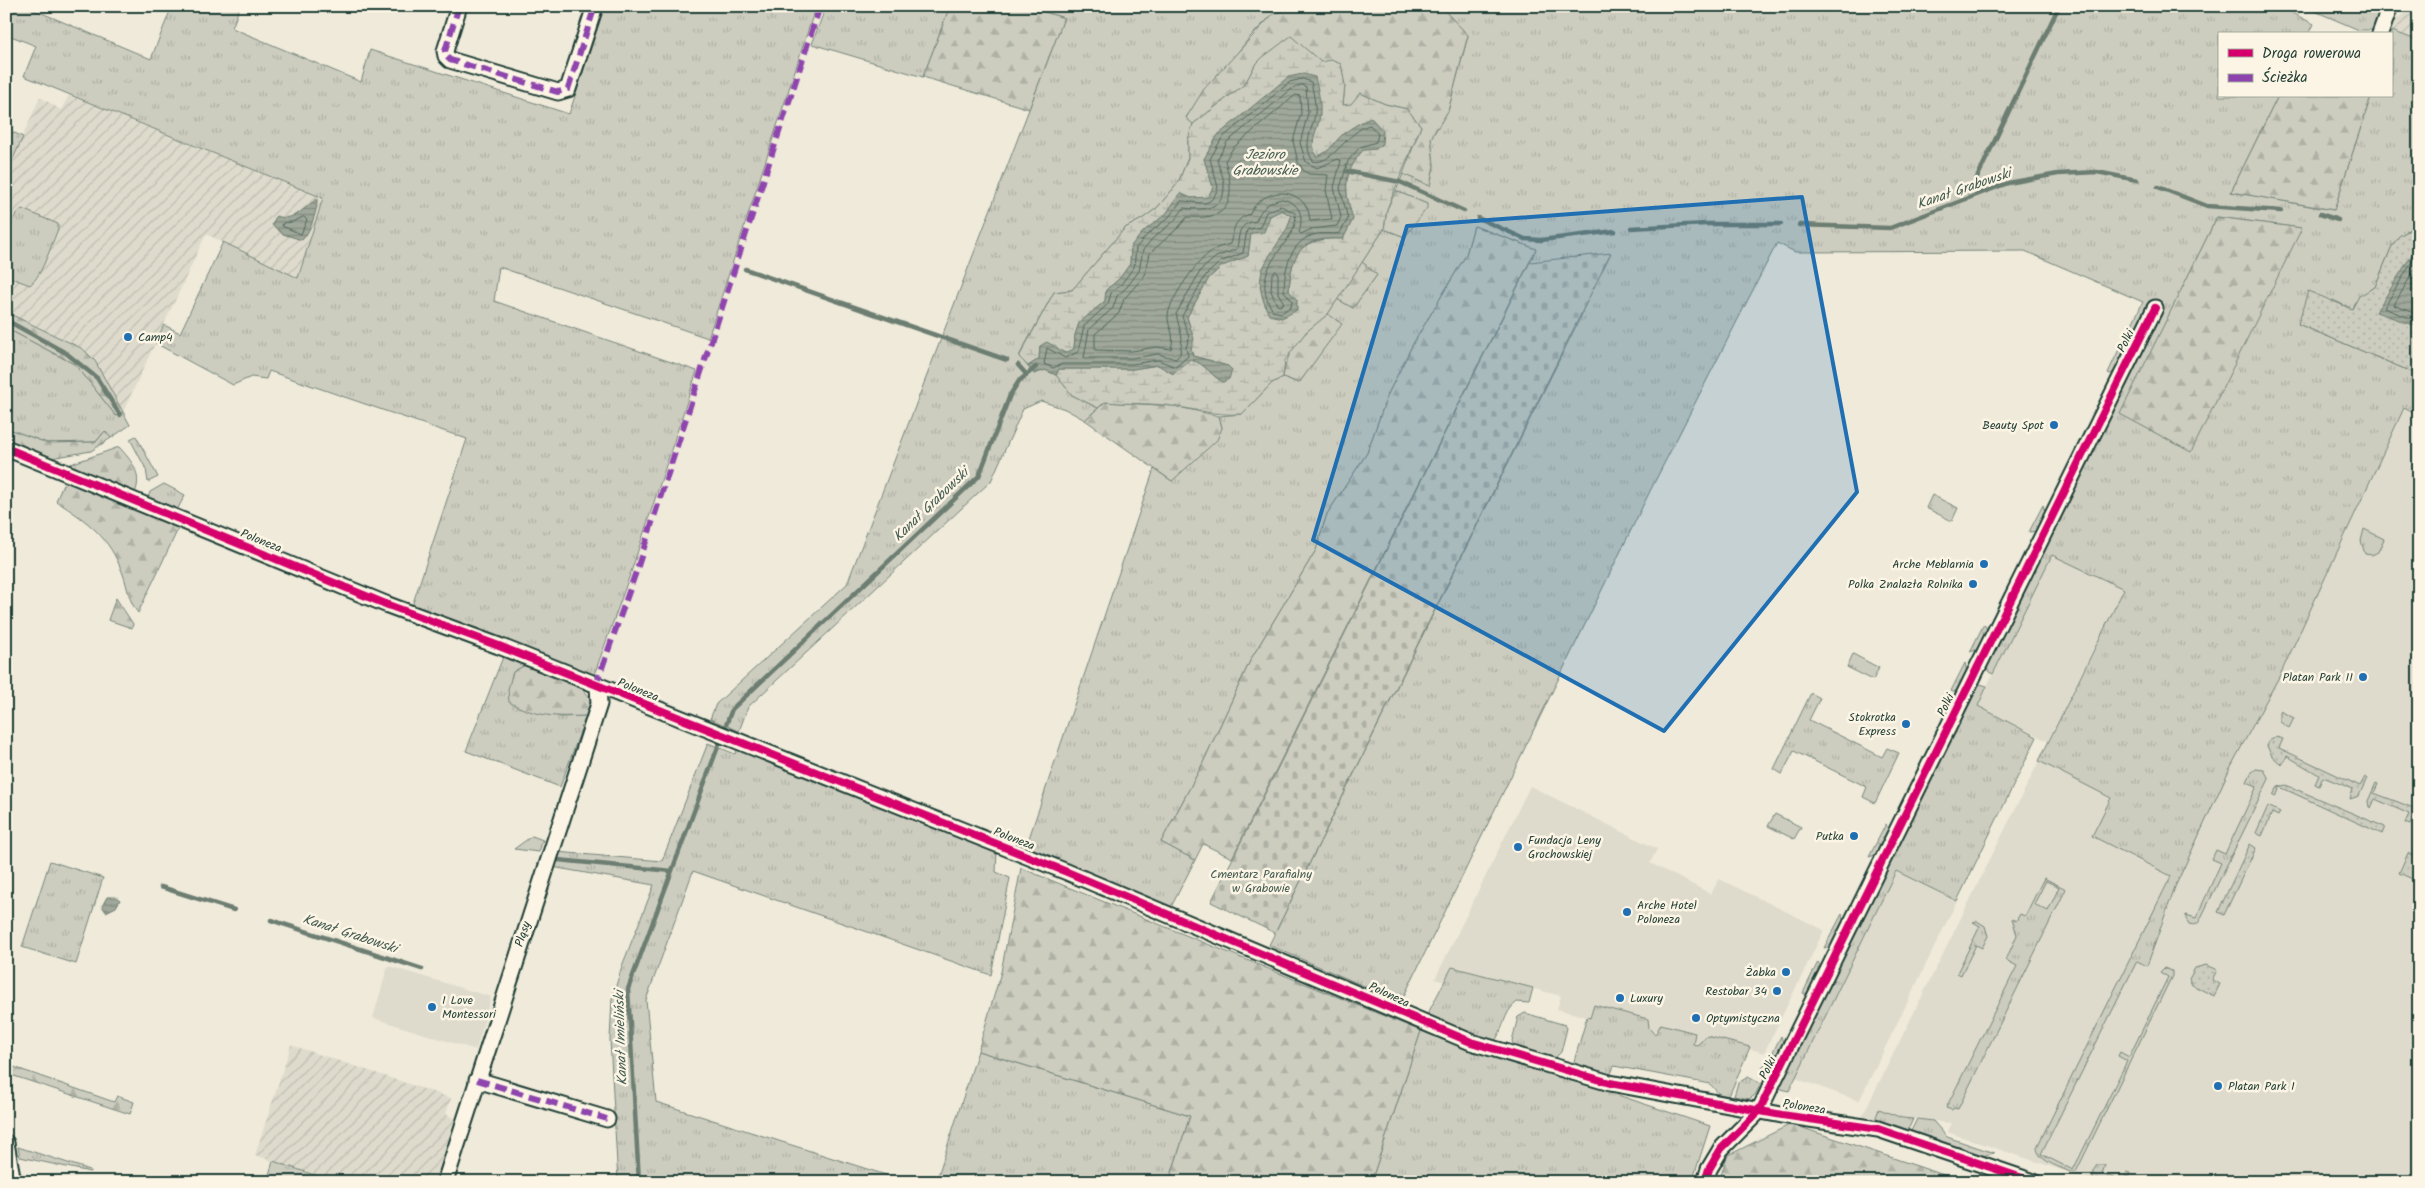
<svg xmlns="http://www.w3.org/2000/svg" width="2425" height="1188" font-family="Kalam,sans-serif">
	<style>
		.built { fill: #dedbcc }
		.industrial { fill: url(#industrial-furrows) }
		.grass { fill: url(#grass-tufts); stroke: #76857a; fill-rule: evenodd }
		.forest { fill: url(#forest-firs); stroke: #76857a }
		.wetland { fill: url(#wetland-marsh); stroke: #76857a }
		.cemetery { fill: url(#cemetery-stones); stroke: #76857a }
		.garden { fill: url(#garden-dots); stroke: #76857a }
		.water { fill: url(#water-rules); stroke: #6c7d71 }
		.lines { fill: none; stroke-linecap: round; stroke-linejoin: round }
		.shore { stroke: #52685d; stroke-width: 1 }
		.stream { stroke: #6c7d71; stroke-width: 4.5 }
		.minor-casing { stroke: #1f3d34; stroke-width: 19 }
		.minor { stroke: #fcf5e5; stroke-width: 15 }
		.quiet { stroke: #8e44ad; stroke-width: 6; stroke-dasharray: 12 6; stroke-linecap: butt }
		.cycleway-casing { stroke: #fcf5e5; stroke-width: 11 }
		.cycleway { stroke: #d6006c; stroke-width: 8 }
		.marked { fill: #1f6fb2; fill-opacity: 0.2; stroke: #1f6fb2; stroke-width: 4; stroke-linejoin: round }
		.poi-dot { fill: #1f6fb2; stroke: #fcf5e5; stroke-width: 2 }
		.labels { text-anchor: middle; dominant-baseline: central; stroke-width: 5; stroke-linejoin: round; paint-order: stroke }
		.poi-label { font-size: 12px; fill: #1f3d34; stroke: #fcf5e5; text-anchor: end }
		.street-label { font-size: 12px; fill: #1f3d34; stroke: #fcf5e5 }
		.park-label { font-size: 12px; fill: #425a50; stroke: #fcf5e5 }
		.water-label { font-size: 14px; font-style: italic; fill: #455d53; stroke: #fcf5e5 }
	</style>
	<defs>
		<pattern id="industrial-furrows" width="10" height="10" patternUnits="userSpaceOnUse" patternTransform="scale(1.25)"><rect width="10" height="10" fill="#dedbcc"/><path d="M-1 1l2-2M0 10L10 0M9 11l2-2" fill="none" stroke="#bebdb0"/></pattern>
		<pattern id="grass-tufts" width="24" height="20" patternUnits="userSpaceOnUse" patternTransform="scale(1.25)"><rect width="24" height="20" fill="#cccdbf"/><path d="M3 7l-1-3M5 7V3M7 7l1-3M15 17l-1-3M17 17v-4M19 17l1-3" fill="none" stroke="#afb1a5"/></pattern>
		<pattern id="forest-firs" width="22" height="20" patternUnits="userSpaceOnUse" patternTransform="scale(1.25)"><rect width="22" height="20" fill="#cccdbf"/><path d="M5 1l3.5 6h-7zM16 11l3.5 6h-7z" fill="#afb1a5"/></pattern>
		<pattern id="wetland-marsh" width="20" height="14" patternUnits="userSpaceOnUse" patternTransform="scale(1.25)"><rect width="20" height="14" fill="#cccdbf"/><path d="M1 5h8M5 5V1M11 12h8M15 12V8" fill="none" stroke="#afb1a5"/></pattern>
		<pattern id="cemetery-stones" width="16" height="16" patternUnits="userSpaceOnUse" patternTransform="scale(1.25)"><rect width="16" height="16" fill="#cccdbf"/><path d="M2 7V4a2 2 0 0 1 4 0v3zM10 15v-3a2 2 0 0 1 4 0v3z" fill="#afb1a5"/></pattern>
		<pattern id="garden-dots" width="8" height="8" patternUnits="userSpaceOnUse" patternTransform="scale(1.25)"><rect width="8" height="8" fill="#cccdbf"/><path d="M2 2h.1M6 6h.1" fill="none" stroke="#afb1a5" stroke-width="1.8" stroke-linecap="round"/></pattern>
		<pattern id="water-rules" width="6" height="5" patternUnits="userSpaceOnUse" patternTransform="scale(1.25)"><rect width="6" height="5" fill="#9fa89a"/><path d="M0 2.5h6" fill="none" stroke="#818a7e"/></pattern>
	</defs>
	<rect width="100%" height="100%" fill="#efeada"/>
	<filter id="ink" filterUnits="userSpaceOnUse"><feTurbulence type="fractalNoise" baseFrequency=".02" numOctaves="2"/><feDisplacementMap in="SourceGraphic" scale="10" xChannelSelector="R" yChannelSelector="G"/><feConvolveMatrix kernelMatrix="1 2 1 2 8 2 1 2 1" color-interpolation-filters="sRGB"/></filter>
	<g filter="url(#ink)">
		<path class="built" d="M2392 31 2419 41V1182H2097L1947 1132 1951 1123 1902 1118 1879 1109 1877 1123 1862 1117 2039 761 2112 798 2093 836 2171 876 2298 324 2371 96H2391Z
			M2052 554 2124 589 2048 741 1977 706Z
			M1530 786 1657 849 1650 863 1711 894 1719 879 1824 930 1764 1053 1707 1036 1697 1045 1693 1044 1695 1033 1656 1035 1649 1028 1648 1019 1594 1005 1590 1018 1557 1009 1561 996 1453 967 1445 982 1435 979Z
			M1896 871 1957 901 1859 1101 1795 1078Z
			M388 966 491 997 476 1050 373 1018Z"/>
		<path class="industrial" d="M2407 6H2419V41L2392 31 2397 18 2405 14Z
			M69 95 323 198 298 278 206 234 123 412 95 361 83 349 6 312V174L40 97 61 110Z
			M291 1045 451 1098 446 1114 455 1119 435 1182H335L255 1155Z"/>
		<path class="grass" d="M6 6H25L151 59 172 6H240L232 28 361 82 370 50 569 114 605 6H816L708 338 499 267 494 301 697 371 632 569 594 675 412 606 467 439 269 371 266 379 251 377 233 385 155 343 164 325 180 333 223 242 298 278 323 198 24 76 36 46 6 34Z
			M826 6H950L923 77 812 44Z
			M1025 6H1297L1273 14 1250 37 1186 117 1193 124 1188 140V158L1178 183 1157 208 1142 219 1125 228 1072 290 1054 292 1019 356 1034 374 1045 370 1056 375 1072 395 1098 408 1085 420 1065 409 1041 401 1023 409 991 481 748 707 739 731 710 719 716 704 847 584 1064 18Z
			M1440 6H2278L2314 24 2309 34H2219V96H2278L2231 192C2266 197 2299 205 2334 210L2371 96H2391L2392 31 2419 41V225L2409 229 2392 246 2375 287 2354 303 2352 309 2333 300 2298 324 2419 375V427L2415 426 2417 415 2404 408 2280 675 2229 770 2175 887 2147 966 2137 961 2041 1154 2073 1170 2127 1061 2118 1056 2120 1052 2129 1057 2168 977 2160 972 2164 968 2172 971V976L2076 1172H2070C2060 1167 2037 1161 2037 1147L2171 876 2092 836 2111 798 2039 761 2124 589 2052 555 1993 674 1989 672 1986 664 2137 330 2127 334 2143 302 2025 251 1795 252 1777 243 1651 489 1401 1002 1269 945 1583 312 1530 262 1536 249 1474 226 1466 255 1413 344 1388 394 1367 453 1327 514 1316 550 1251 659 1201 767 1161 842 1195 860 1170 909 1025 850 1154 469 1172 481 1222 428 1219 416 1242 414 1272 383 1283 377 1299 383 1341 324 1328 314 1337 299 1353 308 1377 275 1362 262 1384 229 1405 237 1427 204 1396 191 1403 174 1430 186 1434 165 1431 138 1448 111 1468 36ZM2217 217 2301 228 2121 414Z
			M2303 6H2380L2382 7 2374 30H2359Z
			M22 209 58 224V229C52 243 42 276 30 285L6 276C6 255 3 223 22 209Z
			M6 328 76 365 116 416 123 412 130 425 111 438 104 432 96 442 47 443 6 428Z
			M2121 345 2124 354 2116 371 2110 374 2108 373Z
			M136 436 158 477 148 482 146 469 130 439Z
			M164 484 185 495 176 512 147 500 150 492Z
			M1932 495 1958 508 1952 521 1926 508Z
			M2043 505 2046 515 2038 531 2029 532Z
			M2364 529 2384 539 2378 552 2372 555 2365 554 2361 541Z
			M1984 624 1988 631 1979 649 1970 652Z
			M1853 654 1879 668 1873 680 1847 667Z
			M503 657 525 665 513 672 511 678 559 717 586 716 560 787 466 751Z
			M1965 663 1967 673 1960 690 1953 692 1951 691Z
			M1980 684 1987 686 1978 706 2037 737 1957 901 1896 871 1789 1091 1778 1088 1974 688Z
			M1811 693 1820 698 1809 720 1882 757 1887 748 1899 753 1875 803 1863 797 1867 787 1794 751 1782 774 1774 769Z
			M2280 711 2294 718 2289 728 2280 722Z
			M708 743 735 754 738 748 997 851 996 872 1010 878 991 975 693 871 646 1000 656 1102 908 1182H618L610 1040 612 999 622 966 654 885 552 867 556 852 662 861Z
			M2256 769 2264 770 2269 779 2199 922 2194 925 2189 924 2186 919V915L2196 918 2221 863 2212 859 2216 850 2225 854 2257 786 2247 782 2251 773Z
			M1775 814 1801 827 1794 839 1768 826Z
			M1886 824 1889 832 1878 854 1869 857Z
			M50 861 103 878 76 964 22 947Z
			M2044 878 2066 889 1958 1109 1954 1108 1952 1110 1946 1108 2017 966 2006 960 2017 935 2012 919 2016 921 2020 914 2025 916ZM2046 881 2059 887 2048 911 2034 904Z
			M1842 914 1844 924 1833 945 1824 948Z
			M1977 921 1985 926 1988 936 1982 948 1976 945 1961 975 1957 973 1980 926 1973 922Z
			M1818 962 1821 968 1811 990 1805 994 1803 993Z
			M1452 967 1533 988 1529 1003 1517 1002C1502 1013 1505 1030 1493 1043L1426 1017Z
			M1594 1005 1648 1019 1649 1028 1655 1035 1661 1024 1695 1033 1693 1044 1697 1045 1707 1036 1750 1047 1729 1096 1719 1094 1710 1084 1614 1066 1610 1076 1573 1065 1587 1017 1590 1018Z
			M1525 1013 1565 1025 1567 1028 1561 1052 1553 1060 1515 1049 1512 1041 1518 1017Z
			M1421 1031 1469 1049 1597 1088 1710 1126 1692 1182H1371Z
			M1781 1036 1784 1046 1767 1081 1765 1080 1762 1067 1769 1060Z
			M978 1051 1190 1116 1169 1182H936Z
			M1748 1077 1761 1084 1755 1095 1749 1099 1734 1096 1738 1083Z
			M1879 1109 1902 1118 1913 1119 1907 1132 1877 1123 1876 1117Z
			M1917 1119 1933 1121 1947 1137 1994 1153 1983 1156 1910 1133Z
			M18 1147 90 1170V1172L20 1157Z
			M273 1161 335 1182H267Z"/>
		<path class="forest" d="M950 6H1025L1064 18 1029 109 923 77Z
			M1297 6H1440L1468 35 1448 111 1431 138 1434 165 1430 186 1403 174 1421 126 1407 109 1385 104 1360 93 1351 105H1343L1345 85 1331 60 1321 62 1306 51 1255 65 1245 84 1193 124 1186 118 1204 89 1273 14Z
			M2278 96H2371L2334 210 2231 192Z
			M1396 191 1427 204V208L1405 237 1384 229 1387 209Z
			M2217 217 2302 228 2191 452 2120 414Z
			M1474 226 1536 249 1232 858 1203 844 1195 860 1161 842 1201 767 1251 659 1316 550 1327 514 1367 453 1388 394 1413 344 1466 255Z
			M1362 262 1377 275 1353 308 1337 299Z
			M6 312 83 349 95 361 123 412 116 416 76 365 6 328Z
			M1328 314 1342 324 1299 383 1283 377C1287 347 1305 332 1328 314Z
			M1105 402 1174 406 1219 416 1222 428 1217 440 1172 481 1085 420Z
			M6 428 47 443 96 442 105 431 111 438 91 451 51 458 6 439Z
			M119 447C131 460 143 474 135 493L68 465Z
			M65 480 179 527 138 613C128 600 128 588 123 574 109 536 88 522 56 501Z
			M116 598 133 624 132 628 108 620Z
			M525 665 582 688 591 699 586 716C556 717 536 717 509 702L508 689 513 672Z
			M532 836 543 840 539 852 514 849Z
			M1021 868 1421 1031 1371 1182H1169L1190 1116 978 1051 1001 972Z
			M8 1065 114 1102 117 1096 134 1102 130 1114 8 1074Z
			M1791 1124 1965 1182H1719L1727 1156Z"/>
		<path class="wetland" d="M1291 36 1321 62 1331 60 1341 64 1345 85 1343 105 1351 104 1360 93 1385 104 1407 109 1421 126 1387 209 1384 229 1328 314 1306 332 1285 360 1283 377 1272 383 1242 414C1212 416 1193 408 1164 405 1145 403 1125 404 1105 402L1098 408 1072 395 1056 375 1059 369H1133L1158 365 1167 368 1185 365 1191 360C1205 363 1211 376 1223 382L1213 361 1193 356C1188 343 1192 330 1187 317L1209 278 1222 266 1248 256 1251 233 1270 216 1282 210 1291 216 1289 226 1261 271 1297 300 1289 291C1291 251 1302 237 1343 239L1353 219C1344 190 1342 175 1363 150L1376 149 1383 131 1371 118C1344 129 1339 147 1316 158L1312 142 1320 115 1253 108 1218 135 1204 159 1213 187 1208 198H1191L1180 194 1166 214 1144 231 1131 246 1130 264 1119 279 1106 290 1105 301 1079 323 1075 335 1074 349 1066 353 1060 351 1055 345 1040 346 1039 359 1028 366 1019 357 1054 292 1072 290 1125 228 1142 219 1157 208 1178 183 1188 158V140L1193 124 1245 84 1255 65 1263 57Z"/>
		<path class="cemetery" d="M1611 253 1275 933 1211 902 1530 262Z"/>
		<path class="garden" d="M6 129 23 137 6 174Z
			M2419 225V375L2298 324 2308 291 2352 309 2359 296 2375 287 2392 246 2399 236Z
			M2276 737 2283 739 2279 748 2360 786 2365 777 2367 778 2359 796 2350 799 2353 789 2323 777 2319 786 2315 784 2319 775 2287 756 2282 765 2272 756 2267 746 2269 741Z
			M2376 783 2378 784 2374 793 2419 810V817L2414 815 2410 825 2405 823 2409 814 2375 799 2371 808 2369 807 2368 801Z
			M2286 785 2385 827 2382 834 2280 787 2276 797 2273 795 2278 787Z
			M2268 806 2280 812 2278 816 2272 813 2262 836 2256 833Z
			M2250 844 2256 848 2224 915 2218 912Z
			M2408 853 2419 857V882L2399 873Z
			M2206 965 2217 970 2212 980 2220 984 2214 996 2192 985 2189 979 2195 968Z
			M2097 1165H2105L2102 1174 2124 1181 2127 1172 2131 1173 2127 1182H2097L2093 1180V1171Z"/>
		<path class="water" d="M1303 74 1315 77C1318 89 1321 102 1320 114 1318 134 1309 135 1316 157 1333 150 1331 145 1343 134 1352 127 1361 122 1371 118L1383 131 1382 144 1376 149 1363 150C1342 175 1344 190 1353 219L1343 239C1302 236 1291 252 1289 291L1297 300V310L1282 318 1269 315C1254 281 1259 271 1279 241 1285 233 1289 226 1291 216L1282 210 1270 216 1264 232 1251 233 1248 256 1222 266 1209 278 1187 317 1194 339 1191 349 1193 356 1228 366 1232 370 1229 379 1223 382C1211 376 1205 363 1192 360L1173 374 1158 365 1133 369H1059L1056 375 1045 370 1034 374 1028 366 1039 359 1040 346 1047 342 1065 353 1074 349 1075 335 1079 323 1105 301 1106 290 1119 279 1130 264 1131 246 1144 231 1166 214 1180 193 1191 198 1208 197 1213 187 1204 159 1218 135 1288 77Z
			M317 199C318 209 310 233 302 240L283 234 272 225 276 216C295 222 303 208 317 199Z
			M2419 243V327L2376 312Z
			M107 897H116L120 900 116 907 106 912 102 906Z"/>
		<g class="lines">
			<path class="shore" d="M1303 79 1311 82C1313 92 1316 104 1315 114 1312 132 1302 144 1313 161 1331 167 1349 129 1370 125L1378 134 1376 142 1360 147 1348 161 1340 188 1348 219 1340 233C1332 235 1322 232 1313 235 1290 242 1284 270 1284 291L1292 301 1291 307 1281 313 1273 311C1244 264 1302 243 1295 213L1281 206 1266 212 1260 227 1247 230 1243 253 1220 262 1206 275 1182 316 1189 338 1186 348 1188 356 1176 367 1158 360 1132 364H1062L1053 368 1044 364 1047 348 1065 358 1078 352 1084 326 1108 304 1111 293 1122 283 1134 267 1136 248 1147 235 1169 217 1181 201C1199 201 1211 211 1218 187L1210 159 1222 138 1290 82Z
				M1302 85 1306 87 1308 113 1300 143 1306 162 1317 168 1338 159 1341 161 1334 187 1341 217 1337 226 1312 229 1301 234 1299 232C1304 215 1300 203 1282 199 1268 202 1261 208 1256 221 1237 225 1240 232 1237 249L1216 257 1201 270 1176 314 1182 338 1180 354 1176 359 1158 354 1132 358H1084L1089 329 1113 308 1117 296 1127 287 1139 271 1143 250 1152 239 1174 221 1184 208C1200 210 1224 211 1224 187 1225 179 1219 168 1217 160L1227 142 1293 88Z
				M1296 95 1300 96 1301 113 1293 141 1298 162 1303 170 1309 174 1328 175 1326 190 1332 219 1310 221C1309 216 1309 210 1306 206 1291 184 1259 192 1250 214 1234 219 1234 229 1230 244 1224 246 1217 247 1212 251 1198 259 1170 299 1168 315 1167 329 1176 330 1171 349L1156 347 1132 351 1095 350V334L1119 313 1124 299 1145 275 1150 253 1179 227 1187 217C1194 217 1203 218 1211 216 1238 210 1230 178 1225 161L1233 148Z
				M304 217 307 220 301 234 282 226 283 223 292 222Z
				M2419 250 2384 308 2419 322
				M2419 262 2394 305 2419 315
				M1276 271 1278 274V293L1284 303 1280 306 1277 305 1271 291 1272 275Z"/>
			<path class="stream" d="M1346 171 1400 182 1464 211
				M2158 187 2207 206 2281 211
				M1986 191 1977 188 1976 180 2059 6
				M2320 214 2338 220
				M1478 218 1525 239 1541 240 1615 231
				M1799 225 1890 228 2008 183 2058 174 2097 172 2137 180
				M1631 228 1706 224H1781
				M745 269 1007 360
				M6 320 66 353 97 378 120 415
				M1018 365 1026 374
				M558 860 672 871
				M161 887 234 910
				M271 920 422 969
				M639 1182 628 989 732 709 979 476 1010 395 1019 381 1036 367"/>
			<defs>
				<path id="minor" d="M459 6 445 51 446 56 450 60 558 92 568 89 595 6
					M2380 34 2390 6
					M6 448 388 605 499 646 1067 872 1471 1042 1610 1083 1782 1115 1878 1129 2034 1182
					M477 1080 607 1119
					M6 1143 13 1182
					M445 1182 599 704 598 686
					M1705 1182 1709 1169 1721 1149 1759 1111 1770 1088 2155 308"/>
			</defs>
			<use href="#minor" class="minor-casing"/>
			<use href="#minor" class="minor"/>
			<path class="quiet" d="M459 6 445 51 446 56 450 60 558 92 568 89 595 6
				M598 686V679L637 569 820 6
				M477 1080 607 1119"/>
			<defs>
				<path id="cycleway" d="M6 448 388 605 499 646 1067 872 1471 1042 1610 1083 1782 1115 1878 1129 2034 1182
					M1705 1182 1709 1169 1721 1149 1759 1111 1770 1088 2155 308"/>
			</defs>
			<use href="#cycleway" class="cycleway-casing"/>
			<use href="#cycleway" class="cycleway"/>
		</g>
	</g>
	<path class="marked" d="M1802 197 1857 492 1664 731 1313 540 1407 226Z"/>
	<g class="poi-dot">
		<circle cx="128" cy="337" r="5"/>
		<circle cx="2054" cy="425" r="5"/>
		<circle cx="1984" cy="564" r="5"/>
		<circle cx="1973" cy="584" r="5"/>
		<circle cx="2363" cy="677" r="5"/>
		<circle cx="1906" cy="724" r="5"/>
		<circle cx="1854" cy="836" r="5"/>
		<circle cx="1518" cy="847" r="5"/>
		<circle cx="1627" cy="912" r="5"/>
		<circle cx="1786" cy="972" r="5"/>
		<circle cx="1777" cy="991" r="5"/>
		<circle cx="1620" cy="998" r="5"/>
		<circle cx="432" cy="1007" r="5"/>
		<circle cx="1696" cy="1018" r="5"/>
		<circle cx="2218" cy="1086" r="5"/>
	</g>
	<g class="labels">
		<g class="poi-label">
			<text x="138" y="337" text-anchor="start">Camp4</text>
			<text x="2044" y="425">Beauty Spot</text>
			<text x="1974" y="564">Arche Meblarnia</text>
			<text x="1963" y="584">Polka Znalazła Rolnika</text>
			<text x="2353" y="677">Platan Park II</text>
			<text x="1896" y="717">Stokrotka<tspan x="1896" dy="14">Express</tspan></text>
			<text x="1844" y="836">Putka</text>
			<text x="1528" y="840" text-anchor="start">Fundacja Leny<tspan x="1528" dy="14">Grochowskiej</tspan></text>
			<text x="1637" y="905" text-anchor="start">Arche Hotel<tspan x="1637" dy="14">Poloneza</tspan></text>
			<text x="1776" y="972">Żabka</text>
			<text x="1767" y="991">Restobar 34</text>
			<text x="1630" y="998" text-anchor="start">Luxury</text>
			<text x="442" y="1000" text-anchor="start">I Love<tspan x="442" dy="14">Montessori</tspan></text>
			<text x="1706" y="1018" text-anchor="start">Optymistyczna</text>
			<text x="2228" y="1086" text-anchor="start">Platan Park I</text>
		</g>
		<g class="street-label">
			<text transform="translate(2126 341) rotate(-64)">Polki</text>
			<text transform="translate(261 541) rotate(22)">Poloneza</text>
			<text transform="translate(638 690) rotate(22)">Poloneza</text>
			<text transform="translate(1946 705) rotate(-64)">Polki</text>
			<text transform="translate(1014 839) rotate(21)">Poloneza</text>
			<text transform="translate(523 934) rotate(-72)">Pląsy</text>
			<text transform="translate(1389 995) rotate(25)">Poloneza</text>
			<text transform="translate(1768 1068) rotate(-64)">Polki</text>
			<text transform="translate(1804 1107) rotate(9)">Poloneza</text>
		</g>
		<g class="park-label">
			<text x="1261" y="874">Cmentarz Parafialny<tspan x="1261" dy="14">w Grabowie</tspan></text>
		</g>
		<g class="water-label">
			<text x="1265" y="155">Jezioro<tspan x="1265" dy="16">Grabowskie</tspan></text>
			<text transform="translate(1964 189) rotate(-19)">Kanał Grabowski</text>
			<text transform="translate(931 505) rotate(-44)">Kanał Grabowski</text>
			<text transform="translate(350 934) rotate(18)">Kanał Grabowski</text>
			<text transform="translate(621 1038) rotate(-92)">Kanał Imieliński</text>
		</g>
	</g>
	<rect width="2425" height="1188" fill="none" stroke="#fcf5e5" stroke-width="25"/>
	<rect x="12" y="12" width="2400" height="1163" fill="none" stroke="#1f3d34" stroke-width="2" filter="url(#ink)"/>
	<rect x="2218" y="32" width="175" height="65" fill="#fcf5e5" stroke="#a4ab9e"/>
	<rect x="2228" y="49" width="25" height="8" fill="#d6006c" stroke="#a4ab9e"/>
	<text x="2262" y="58" font-size="15" fill="#1f3d34">Droga rowerowa</text>
	<rect x="2228" y="74" width="25" height="8" fill="#8e44ad" stroke="#a4ab9e"/>
	<text x="2262" y="82" font-size="15" fill="#1f3d34">Ścieżka</text>
</svg>
